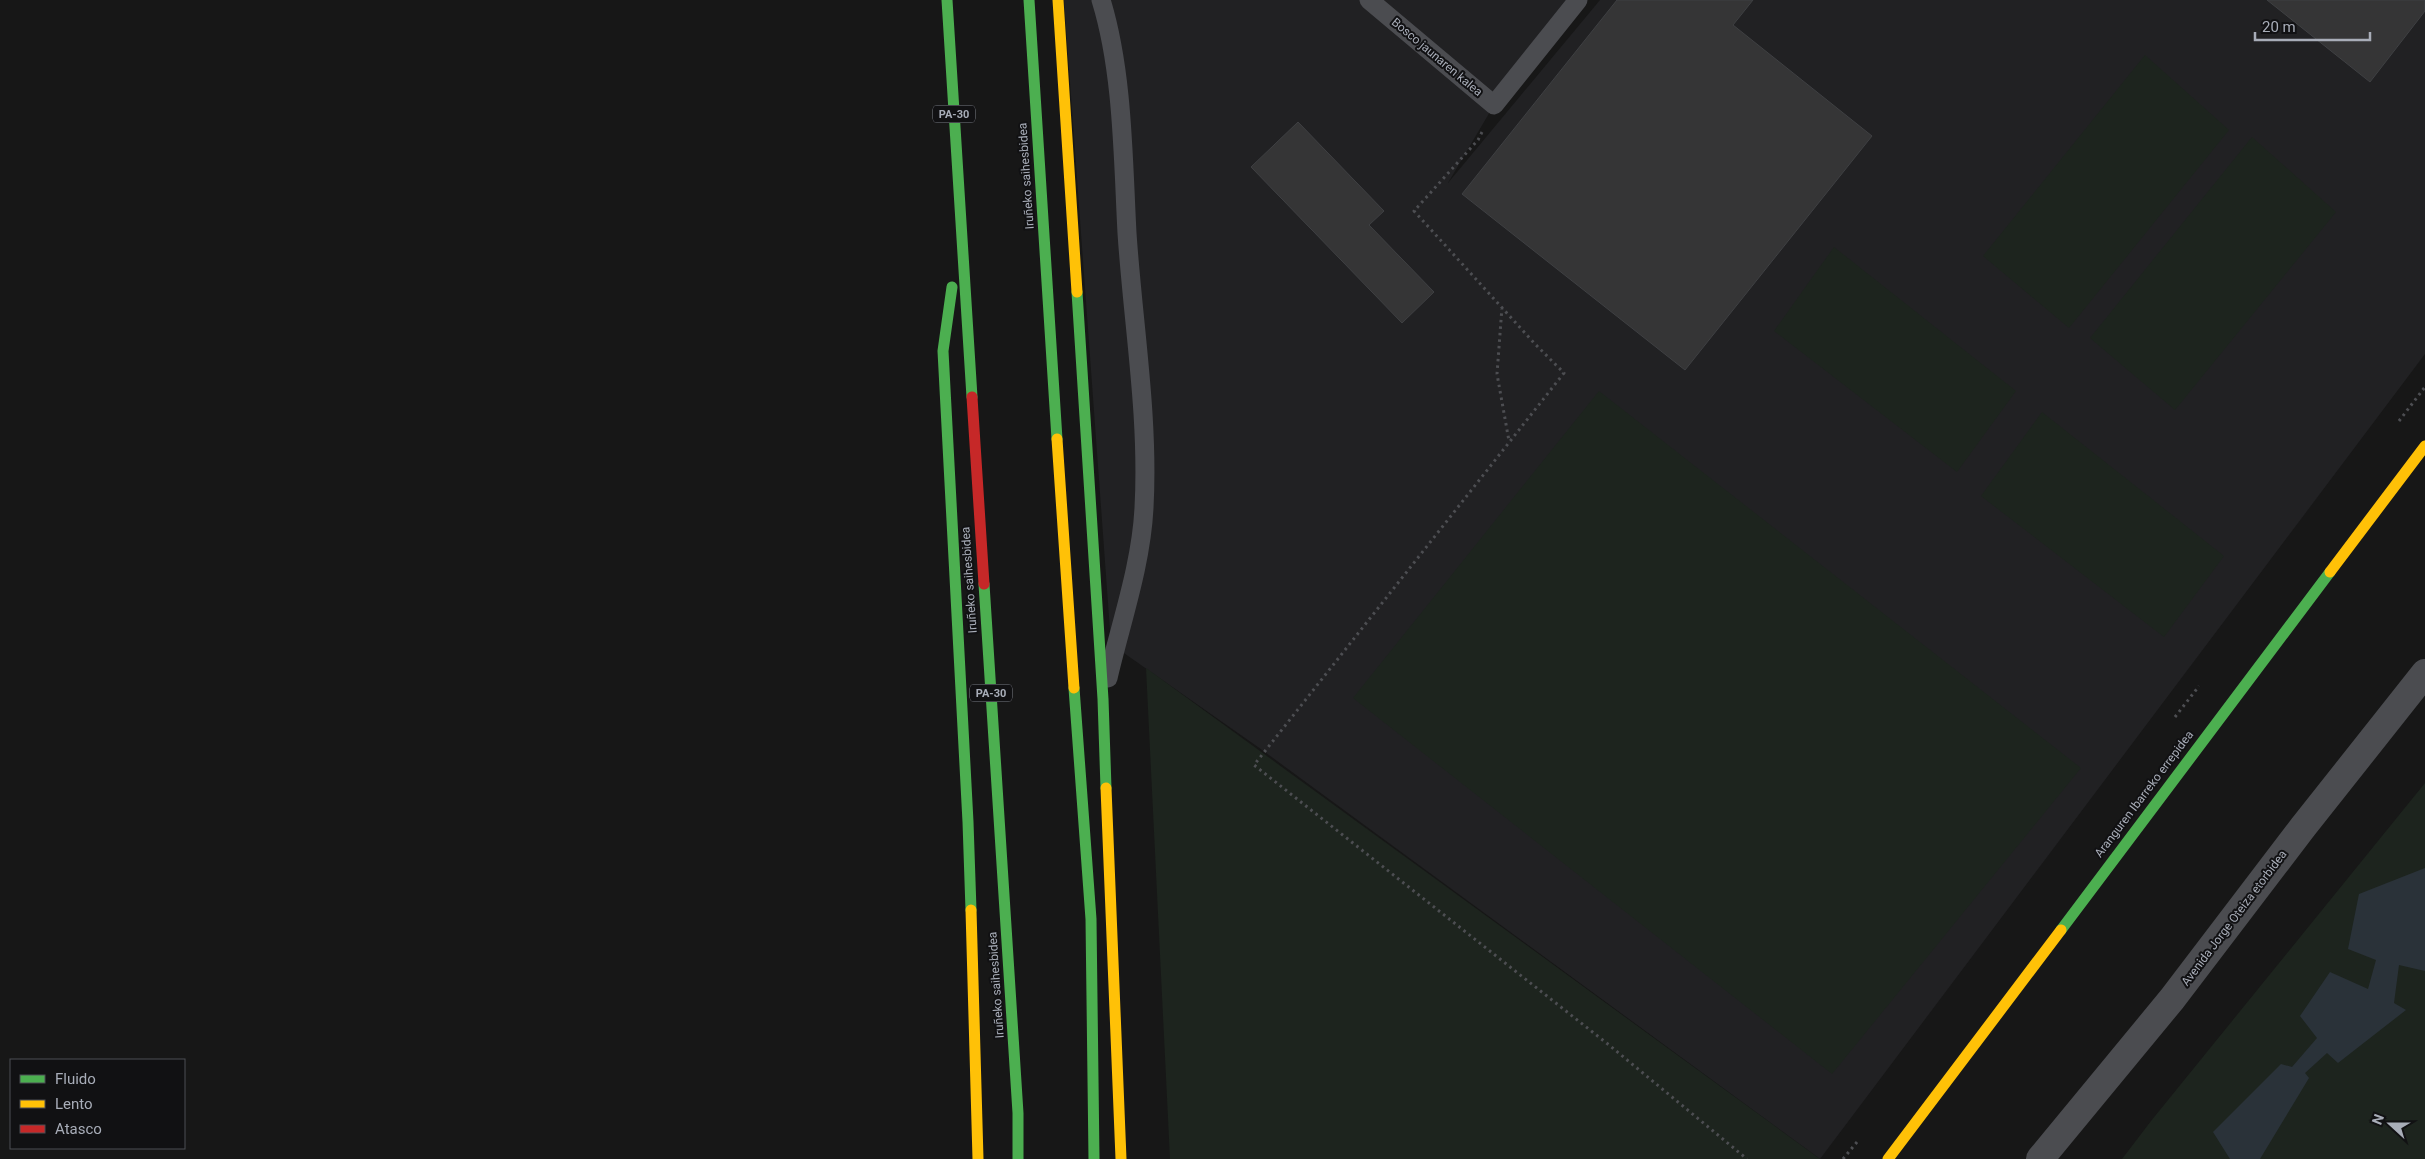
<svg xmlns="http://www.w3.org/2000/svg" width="2425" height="1159" font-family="Roboto,sans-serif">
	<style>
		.built { fill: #212123 }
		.green { fill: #1d241e }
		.water { fill: #2a3239 }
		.building { fill: #353536; stroke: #3f4043 }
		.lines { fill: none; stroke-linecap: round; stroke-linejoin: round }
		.path { stroke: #4d4e52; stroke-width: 3; stroke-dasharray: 2.5 4; stroke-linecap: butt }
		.lane { stroke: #4b4c50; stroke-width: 19 }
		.street { stroke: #4b4c50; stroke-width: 28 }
		.fast { stroke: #4caf50; stroke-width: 11 }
		.slow { stroke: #ffc107; stroke-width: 11 }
		.jam { stroke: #c62828; stroke-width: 11 }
		.labels { text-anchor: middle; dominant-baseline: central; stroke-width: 4; stroke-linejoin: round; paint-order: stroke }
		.shield { fill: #111113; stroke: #7b7e86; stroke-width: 1 }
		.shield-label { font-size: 11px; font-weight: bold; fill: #a8adb8 }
		.street-label { font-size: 12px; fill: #a8adb8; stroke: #111113 }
	</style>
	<rect width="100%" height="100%" fill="#171717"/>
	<path class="built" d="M1064 0H1577L1494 105 1448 183 1600 0H2425V354L1820 1159 1258 747 1111 644Z"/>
	<path class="green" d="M2145 55 2229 130 2069 328 1983 256Z
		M2252 137 2336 212 2175 410 2090 338Z
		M1834 247 2016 391 1957 472 1774 331Z
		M1599 391 2081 768 1832 1074 1353 698Z
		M2042 412 2224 556 2164 637 1981 496Z
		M1146 668 1820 1159H1170Z
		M2425 783V1159H2122L2151 1121Z"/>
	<path class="water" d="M2425 868V971L2399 965 2394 1003 2406 1010 2338 1063 2327 1053 2305 1073 2309 1078 2260 1159H2230L2213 1132 2281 1064 2292 1067 2317 1038 2300 1016 2330 972 2368 989 2376 960 2348 949 2359 894Z"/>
	<path class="building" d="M1617 0H1753L1733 25 1872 136 1685 370 1462 194Z
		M2267 0H2425V11L2370 82Z
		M1298 122 1384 211 1369 225 1434 292 1402 323 1251 167Z"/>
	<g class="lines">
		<path class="path" d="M1482 132 1478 140 1414 211 1535 344 1564 373 1254 765 1609 1045 1747 1159
			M1502 307 1497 374 1509 441
			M2399 421 2425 387
			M2175 717 2199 686
			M1843 1159 1857 1142"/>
		<path class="lane" d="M1101 0C1123 71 1123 158 1127 233 1133 324 1149 416 1144 508 1141 566 1121 622 1108 678
			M1369 0 1494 105 1578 0"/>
		<path class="street" d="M2040 1159 2172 999 2303 827 2425 673"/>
		<path class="fast" d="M947 0 972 397
			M1029 0 1057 439
			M952 287 943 351 968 822 971 910
			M1077 292 1103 699 1106 788
			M984 584 1018 1113V1159
			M1074 688 1091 919 1094 1159
			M2061 930 2330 572"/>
		<path class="slow" d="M1058 0 1077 292
			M1057 439 1074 688
			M2330 572 2425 446
			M1106 788 1121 1159
			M971 910 978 1159
			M1888 1159 2061 930"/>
		<path class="jam" d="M972 397 984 584"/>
	</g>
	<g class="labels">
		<g class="shield">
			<rect x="933" y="105.5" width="42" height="17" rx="4"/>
			<rect x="970" y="684.5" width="42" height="17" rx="4"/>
		</g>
		<g class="shield-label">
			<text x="954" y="114">PA-30</text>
			<text x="991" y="693">PA-30</text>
		</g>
		<g class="street-label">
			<text transform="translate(1437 57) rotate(40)">Bosco jaunaren kalea</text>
			<text transform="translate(1026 176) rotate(-94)">Iruñeko saihesbidea</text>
			<text transform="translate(969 580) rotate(-94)">Iruñeko saihesbidea</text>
			<text transform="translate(2144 794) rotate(-53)">Aranguren Ibarreko errepidea</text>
			<text transform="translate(2234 918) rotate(-53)">Avenida Jorge Oteiza etorbidea</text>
			<text transform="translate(996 985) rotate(-94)">Iruñeko saihesbidea</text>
		</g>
	</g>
	<rect x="10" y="1059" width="175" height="90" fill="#111113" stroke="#4d4f55"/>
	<rect x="20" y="1075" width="25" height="8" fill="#4caf50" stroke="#4d4f55"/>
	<text x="55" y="1084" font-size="15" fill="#a8adb8">Fluido</text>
	<rect x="20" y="1100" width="25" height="8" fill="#ffc107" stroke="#4d4f55"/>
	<text x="55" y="1109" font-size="15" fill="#a8adb8">Lento</text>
	<rect x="20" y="1125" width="25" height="8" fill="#c62828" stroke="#4d4f55"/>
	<text x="55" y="1134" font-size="15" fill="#a8adb8">Atasco</text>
	<g transform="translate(2390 1124) rotate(291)" stroke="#111113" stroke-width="4" paint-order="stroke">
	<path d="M0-4L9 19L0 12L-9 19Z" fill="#a8adb8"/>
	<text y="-8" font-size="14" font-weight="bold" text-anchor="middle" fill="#a8adb8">N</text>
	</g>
	<path d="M2255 32v8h115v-8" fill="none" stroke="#a8adb8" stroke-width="2.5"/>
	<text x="2262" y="32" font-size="15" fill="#a8adb8" stroke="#111113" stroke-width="4" paint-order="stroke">20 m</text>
</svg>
